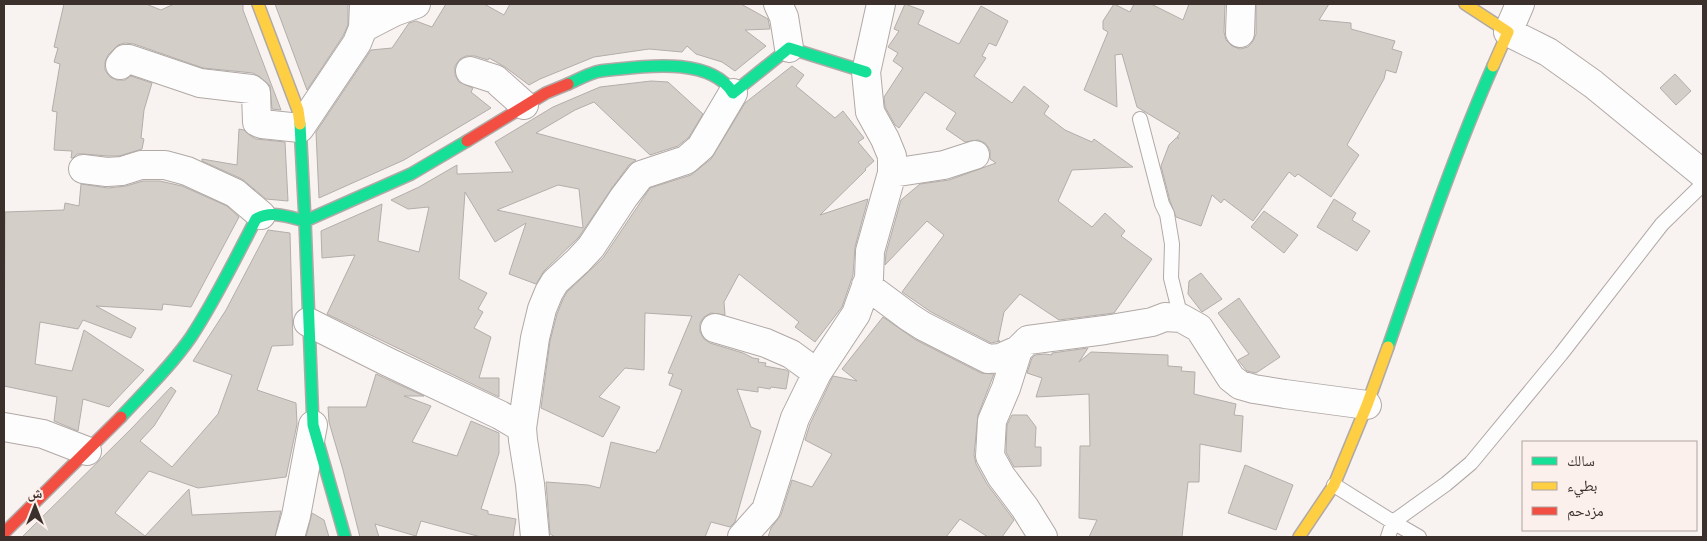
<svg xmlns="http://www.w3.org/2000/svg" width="1707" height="541" font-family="'PT Sans Narrow','Noto Naskh Arabic',sans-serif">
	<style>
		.building { fill: #d4cec9; stroke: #b4aeaa; fill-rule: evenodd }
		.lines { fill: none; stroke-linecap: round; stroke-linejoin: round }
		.lane-casing { stroke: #b0a9a6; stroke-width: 16 }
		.street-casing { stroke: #b0a9a6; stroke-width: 30 }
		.fast-casing { stroke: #b0a9a6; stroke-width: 14 }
		.slow-casing { stroke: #b0a9a6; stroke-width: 14 }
		.jam-casing { stroke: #b0a9a6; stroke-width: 14 }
		.lane { stroke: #fefdfd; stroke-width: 14 }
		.street { stroke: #fefdfd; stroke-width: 28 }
		.fast { stroke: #16e098; stroke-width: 11 }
		.slow { stroke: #ffcf43; stroke-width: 11 }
		.jam { stroke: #f24e42; stroke-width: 11 }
	</style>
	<rect width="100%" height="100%" fill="#f8f2f0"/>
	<path class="building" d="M64 4H146L161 10 174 4H243V10L281 110 272 109 270 86 260 77 253 73 203 68 134 44 125 43 118 45 108 55 105 62V70L110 77 117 80H125L131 76 152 83 144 110 141 138 144 139 142 149 119 156H107L84 154H77L73 158H71L72 151 54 150 57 112 52 111 60 64 54 62 58 48 54 47Z
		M275 4H348V25L343 36 307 90Z
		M446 4H484L504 15 510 4H741L768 19 770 29 745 30 766 46 735 71 722 62 696 54 687 46 682 52 649 49 594 57 540 79 529 85 505 67 489 58 488 60 475 56H466L460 59 455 66V75L459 82 473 88 471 92 491 108 404 160 319 198 316 132 371 50 392 48 409 23 416 21 432 27Z
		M905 4 924 11 918 24 959 44 981 6 1008 21 996 46 989 43 982 56 986 58 974 76 1012 103 1024 86 1049 106 1044 114 1065 130 1092 142 1094 139 1133 167 1072 170 1058 201 1092 227 1105 213 1125 231 1121 236 1152 259 1114 313 1059 320 1020 294 1004 312 998 341H1000L991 343 931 312 902 292 944 235 927 221 885 265 886 253 901 200 920 184 949 180 996 163 990 159V150L985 143 978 140 965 142 946 129 956 113 925 92 899 128 895 125 885 107 884 97 903 68 893 61 898 53 888 47 899 31 894 29Z
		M1114 4 1130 12 1134 4H1151L1183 20 1189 4H1225L1224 32 1226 40 1232 46 1240 49 1248 47 1253 41 1256 34V4H1329L1319 20 1351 23V29L1395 41 1392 49 1402 52 1396 73 1386 70 1384 79 1347 145 1359 155 1331 197 1298 174 1295 177 1289 172 1253 221 1224 199 1221 203 1212 195 1201 226 1176 217 1170 201 1161 166 1169 145 1176 138H1179L1177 137 1180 133 1137 107 1122 54 1115 55 1117 107 1084 90 1108 32 1103 29V21Z
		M792 66 804 75 796 86 835 118 843 111 864 138 858 142 874 161 865 169 866 170 820 215 868 199 855 247 853 275 842 307 815 342 795 327 799 322 739 274 724 302 725 315 711 313 704 317 700 323V332L704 339 710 343 743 353 753 358 759 359 758 362 766 363 765 366 786 370 789 372 786 389 771 387 770 389 758 387V392L737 389 751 427 761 431 735 522 730 527 711 522 705 537H555L550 534 546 482 588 485 600 488 611 442 656 453 657 450H659L682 390 669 385 673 374 668 373 692 316 645 313 644 370 625 368 599 397 620 407 603 437 541 408 550 341 557 314 563 299 567 292 603 258 650 188 691 175 711 159 745 103Z
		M1675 74 1691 91 1676 105 1660 88Z
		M651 81 668 82 703 114 689 137 678 146 650 155 594 102 575 110 536 133 636 160 629 165 612 188 579 237 544 271 536 284 509 274 526 223 495 242 465 192 459 279 487 293 478 309 483 312 474 328 491 337 479 378H499V397L327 314 355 255 322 258 321 231 382 204 378 241 419 252 429 207 408 209 391 200 419 187 457 165V174L513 172 495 142 553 107 600 87ZM558 185 579 189 583 228 497 210Z
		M239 129 244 130 251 136 256 139 285 142 288 201 266 199 242 179 202 161V159L237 165Z
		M143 181H160L182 186 227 206 239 217 191 307 163 304 162 310 96 306 136 328 131 338 83 320 78 329 40 322 35 364 72 371 84 330 144 370 109 407 83 399 78 431 54 421 57 397 4 386 5 212 64 210 65 203 79 206 81 184 108 188 126 186Z
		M1334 199 1356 213 1352 220 1370 231 1357 251 1317 227Z
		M1264 211 1298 235 1284 253 1251 227Z
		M268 230 290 233 293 345 272 346 257 390 296 403 297 424 286 477 198 488 149 471 115 513 145 536 189 489 192 515 281 511 275 537H22L131 429 171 387 176 391 154 426 140 441 172 467 218 414 232 375 193 361 226 310Z
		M1201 273 1222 299 1202 312 1188 294 1189 281Z
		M1239 298 1280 357 1256 373 1247 371 1238 360 1249 354 1218 313Z
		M883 317 916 340 981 373 994 374 978 415 974 455 976 464 987 484 1014 520 1002 537H988L960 519 946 537H768L771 528 781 515 792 480 812 487 832 454 805 440 810 424 833 376 857 381 842 369Z
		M1088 348 1079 362 1091 352 1168 355V366L1182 367 1181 371 1195 372 1194 394 1236 404 1234 415 1243 416 1241 452 1200 444 1199 482H1188L1182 537H1089L1097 520 1079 518 1080 446H1090L1089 394 1036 397 1042 378 1027 373 1032 358 1035 355 1045 354 1052 355V353Z
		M376 374 424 396H404L431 406 412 442 457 456 471 421 499 433V453L481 509 488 511V514L516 519 513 537H481L421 521 416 536 375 524 379 537H360L343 470 329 422 328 407H366Z
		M1012 415H1027L1036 427 1035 447H1041V466L1014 467 1006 452 1007 425Z
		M1245 465 1293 485 1276 530 1228 513Z
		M312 513 324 520 329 537H306Z"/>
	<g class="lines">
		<defs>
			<path id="lane" d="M1140 119 1162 204 1167 214 1172 244 1171 278 1181 318
				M1334 485 1393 522 1388 537
				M1419 537 1393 522 1446 484 1471 463 1561 354 1662 224 1703 184"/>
			<path id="street" d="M778 4 784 17 789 48
				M1520 4 1508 32 1548 52 1593 84 1703 174
				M363 28 394 12 416 4
				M1240 33 1241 4
				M120 65 125 59H129L200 83 251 89 256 93 257 122 262 124 300 128 357 43 363 28 364 4
				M470 71 495 79 524 105
				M83 169 107 172 122 171 141 165H165L187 171 235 193 261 215
				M892 173 944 165 975 155
				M866 285 909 317 923 326 988 359 1000 358 1018 350
				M308 322 388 362 500 415 522 428 523 440 530 484 535 537
				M715 328 766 343 791 354 817 373
				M4 427 43 434 87 451
				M522 428 535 338 542 309 549 292 555 282 578 261 591 247 624 197 641 175 686 160 701 147 733 93
				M290 537 296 516 313 425
				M742 537 766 510 795 418 817 373 856 314 869 278 870 251 892 173V156L885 139 870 112 866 72 881 4
				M1043 537 1025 508 1001 476 990 456 992 421 1006 388 1018 350 1028 340 1105 330 1152 322 1165 317 1181 318 1199 328 1231 378 1240 385 1254 389 1285 394 1367 405"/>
			<path id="fast" d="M568 84C577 80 586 75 596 72 603 70 611 70 619 69 653 65 712 59 733 93L789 48 866 72
				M1388 347C1421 252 1453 157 1493 66
				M121 417C145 391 171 366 191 337 216 299 235 259 256 219 271 210 289 217 305 221L300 124
				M345 537 313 425 305 221 411 174 467 141"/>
			<path id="slow" d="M258 4 298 110 300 124
				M1465 4 1508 32 1493 66
				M1299 537 1334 485 1367 405 1388 347"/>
			<path id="jam" d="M467 141 546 93 568 84
				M4 533 121 417"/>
		</defs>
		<use href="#lane" class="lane-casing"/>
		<use href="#street" class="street-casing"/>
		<use href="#fast" class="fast-casing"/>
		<use href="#slow" class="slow-casing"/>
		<use href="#jam" class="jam-casing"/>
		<use href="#lane" class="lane"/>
		<use href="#street" class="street"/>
		<use href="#fast" class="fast"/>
		<use href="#slow" class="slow"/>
		<use href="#jam" class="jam"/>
	</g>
	<rect width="1707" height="541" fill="none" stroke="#3c302c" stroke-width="10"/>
	<rect x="1522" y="441" width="175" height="90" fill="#fcf0ec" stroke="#afa39f"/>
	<rect x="1532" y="457" width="25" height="8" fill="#16e098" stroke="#afa39f"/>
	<text x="1567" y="466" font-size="15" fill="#3c302c">سالك</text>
	<rect x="1532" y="482" width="25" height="8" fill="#ffcf43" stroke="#afa39f"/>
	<text x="1567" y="491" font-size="15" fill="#3c302c">بطيء</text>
	<rect x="1532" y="507" width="25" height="8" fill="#f24e42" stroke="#afa39f"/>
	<text x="1567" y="516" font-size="15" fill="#3c302c">مزدحم</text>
	<g transform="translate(35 506)" stroke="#fcf0ec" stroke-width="4" paint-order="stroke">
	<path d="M0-4L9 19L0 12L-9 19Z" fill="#3c302c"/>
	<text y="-8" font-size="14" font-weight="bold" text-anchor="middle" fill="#3c302c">ش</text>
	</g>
</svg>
